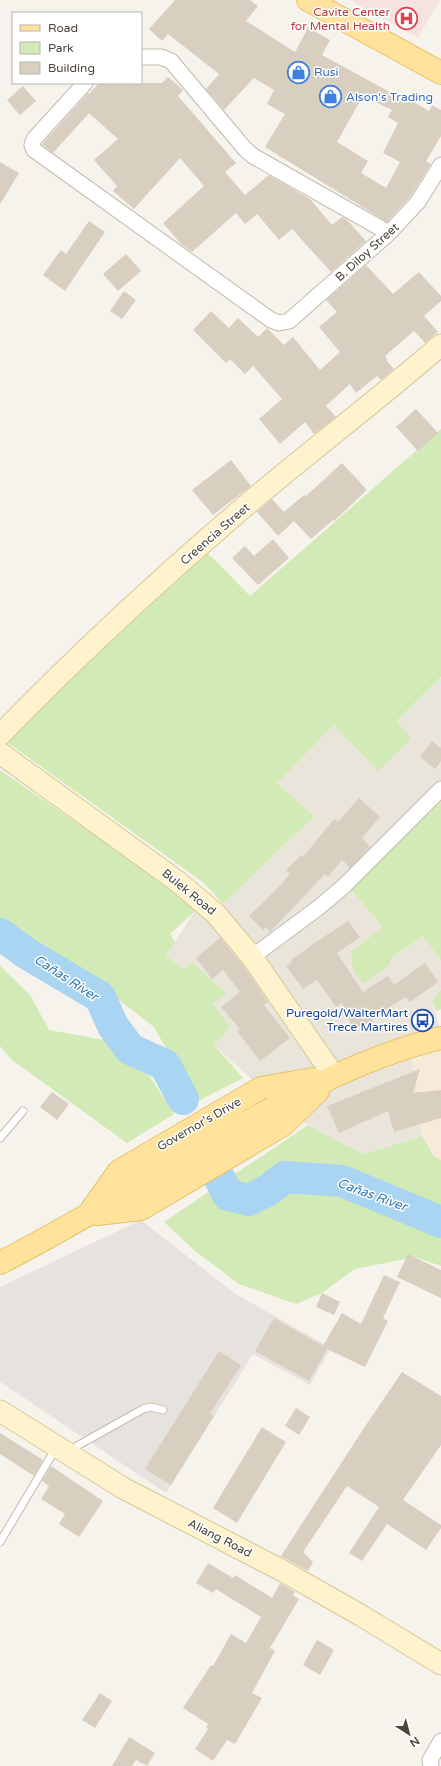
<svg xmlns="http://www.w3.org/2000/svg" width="441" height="1766" font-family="'Varela Round',sans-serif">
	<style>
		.residential { fill: #eae5da }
		.commercial { fill: #f7ead8 }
		.industrial { fill: #e6e2dd }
		.medical { fill: #f6e3e0 }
		.green { fill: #d2eab5 }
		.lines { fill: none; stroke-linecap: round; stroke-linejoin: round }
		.river { stroke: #a9d4f2; stroke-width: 32 }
		.building { fill: #d8cfc1; fill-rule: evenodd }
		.lane-casing { stroke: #c2bbae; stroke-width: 9 }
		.street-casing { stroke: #c2bbae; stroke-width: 17 }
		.secondary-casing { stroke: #d6c79b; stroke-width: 23 }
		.primary-casing { stroke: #e6c16a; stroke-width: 24 }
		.lane { stroke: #fff; stroke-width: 7 }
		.street { stroke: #fff; stroke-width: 15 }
		.secondary { stroke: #fff3cd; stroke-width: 21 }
		.primary { stroke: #ffe39c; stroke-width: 22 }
		.labels { text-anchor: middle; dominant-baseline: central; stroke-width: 3; stroke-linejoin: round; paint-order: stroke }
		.health-label { font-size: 12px; fill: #be3a42; stroke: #fff; text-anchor: end }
		.shop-label { font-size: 12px; fill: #366cbe; stroke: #fff; text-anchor: start }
		.street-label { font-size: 12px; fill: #4b4439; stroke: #fff }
		.transit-label { font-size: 12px; fill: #164399; stroke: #fff; text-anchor: end }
		.water-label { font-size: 13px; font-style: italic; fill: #2e7ab2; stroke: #fff }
	</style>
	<rect width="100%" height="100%" fill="#f6f3ec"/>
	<path class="residential" d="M441 678V802L351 889 383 928 362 984 390 965V959L423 936 441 961V990L432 1000 441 1034 415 1073 422 1136 365 1154 343 1144 308 1125 249 1077 214 1045 212 1004 226 993 211 981 183 970 166 955 196 910 223 904 314 816 277 783 334 725 379 771 397 722Z"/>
	<path class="commercial" d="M441 1038V1160L435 1156 422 1136 415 1073 406 1048Z"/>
	<path class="industrial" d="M141 1220 234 1293 331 1348 310 1385 253 1354 166 1493 0 1382V1287Z"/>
	<path class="medical" d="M350 0H440L418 38Z"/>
	<path class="green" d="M441 429V677L397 721 411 739 378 771 334 725 277 783 314 816 223 904 204 883 8 743 82 667 208 553 250 596Z
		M0 770 138 865 196 910 170 934 175 942 166 955 183 970 193 963 226 993 212 1004 230 1027 214 1045 243 1078 196 1102 154 1027 119 1000 0 923Z
		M441 802V961L423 936 390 959V965L363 984 353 970 351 951 383 928 351 889Z
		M0 966 30 995 49 1030 105 1040 150 1077 174 1114 127 1143 12 1060 0 1046Z
		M441 990V1009L436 1011 432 1000Z
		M308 1125 343 1144 365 1154 422 1136 434 1156 441 1160V1266L415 1257 355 1269 322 1293 296 1304 239 1284 195 1251 164 1222Z"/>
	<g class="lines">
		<path class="river" d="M0 934 26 953 100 997 113 1026 130 1049 165 1065 183 1099
			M221 1181 228 1195 249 1200 267 1191 285 1177 342 1181 441 1222"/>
	</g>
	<path class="building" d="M175 0H250L258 6 246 21 295 52 308 28 330 40 322 55 399 97 401 94 429 111 432 105 441 110V136L426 161 431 164 411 196 387 222 265 147 285 114 267 104 274 90 254 78 224 110 206 89 219 74 168 34 162 41 149 29ZM363 96 392 110 388 117 398 123 383 153 400 162 386 188 361 173 368 161 337 142Z
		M168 77 183 90 178 96 236 163 225 172 245 195 269 175 310 199 332 225 342 217 347 220 366 241 331 272 292 229 279 240 257 214 245 224 236 213 192 252 181 244 163 223 204 186 180 158 134 209 113 191 117 186 94 160 118 139 89 113 53 153 42 144 88 93 89 94 99 83H162Z
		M23 86 36 101 20 115 7 100Z
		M0 162 19 173 0 204Z
		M89 221 105 232 65 291 43 275 61 250 66 254Z
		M126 254 141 271 118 291 103 274Z
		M366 265 393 294 419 272 441 296V301L424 316 438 332 425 343 414 331 385 356 387 359 386 360 394 369 381 380 377 376 356 393 350 384 326 406 336 417 314 434 305 422 280 444 259 419 282 399 253 366 245 374 230 359 226 363 193 330 211 311 229 328 238 318 258 337 267 328 284 345 293 337 320 370 340 352 319 327 337 312 326 300Z
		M124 291 136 300 122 319 110 311Z
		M416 409 438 433 418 451 396 427Z
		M231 460 251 486 213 515 192 490Z
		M342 463 367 490 334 521 333 520 311 539 294 521 278 536 257 512 272 499 284 512 304 495 306 496Z
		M273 539 289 558 258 585 232 558 245 546 254 556Z
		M432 741 441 748V761L435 769 420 757Z
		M359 798 380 817 362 838 370 847 350 868 342 860 328 877 325 874 270 932 266 927 263 930 249 916 275 891 290 874 286 870 301 855 303 857 334 819 338 822Z
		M348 921 360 937 337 953 363 992 388 976 394 985 425 963 438 982 410 1002 406 997 372 1018 373 1021 353 1029 342 1003 336 1007 317 980 303 989 286 966 292 962 291 960 316 942Z
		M220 938 242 964 268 1002 264 1005 290 1038 260 1061 237 1031 240 1029 221 1007 240 992 223 970 212 979 196 958Z
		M420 1069 413 1093 441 1090V1118L394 1132 388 1111 339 1133 327 1106Z
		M52 1092 69 1104 57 1120 40 1107Z
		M408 1254 441 1270V1298L397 1277Z
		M384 1275 400 1282 383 1318 388 1321 365 1367 327 1349 309 1381 255 1351 274 1318 323 1346 342 1313 361 1324Z
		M322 1293 340 1302 334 1315 316 1307Z
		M219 1351 241 1365 210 1413 214 1416 171 1485 145 1469Z
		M402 1372 441 1396V1445L403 1500 441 1525V1528L426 1550 387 1524 362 1561 349 1553 379 1507 347 1486 303 1552 313 1562 308 1571 281 1556 362 1431Z
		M296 1408 310 1417 299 1435 285 1426Z
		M262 1427 286 1442 237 1523 213 1508Z
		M0 1433 43 1460 34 1476 0 1454Z
		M51 1466 103 1501 79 1537 59 1524 65 1514 41 1499 49 1486 42 1481Z
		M208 1563 233 1578 235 1575 272 1598 280 1583 295 1592 293 1595 299 1599 270 1648 275 1651 252 1693 262 1698 235 1744 227 1740 213 1761 195 1749 208 1729 206 1727 208 1724 183 1708 211 1665 213 1666 231 1634 246 1643 261 1617 216 1589 213 1593 196 1583Z
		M317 1640 334 1650 320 1675 303 1665Z
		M100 1693 112 1701 95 1728 82 1720Z
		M129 1737 155 1753 147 1766 136 1760 132 1766H112Z"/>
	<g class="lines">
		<defs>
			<path id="lane" d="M0 1138 23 1111
				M68 1451 143 1409 151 1407 163 1410
				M0 1542 56 1448"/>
			<path id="street" d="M141 57H161L171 61 245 149 253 156 389 233
				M85 83 34 139 32 145 34 150 271 320 279 323 289 321 389 233 418 202 441 165
				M252 957 318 908 343 887 441 789
				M431 1766 430 1760 441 1741"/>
			<path id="secondary" d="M0 735C73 660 150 588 229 520 298 460 372 405 441 345
				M0 753 177 881 216 914 252 957 334 1076
				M0 1411 123 1488 283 1571 362 1616 441 1664"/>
			<path id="primary" d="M308 0 441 73
				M92 1209 119 1171 261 1088 313 1079
				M97 1214 141 1209 283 1125 318 1091
				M0 1263C68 1228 134 1188 200 1149 276 1105 354 1059 441 1038"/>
		</defs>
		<use href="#lane" class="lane-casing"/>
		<use href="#street" class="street-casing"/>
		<use href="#secondary" class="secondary-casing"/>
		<use href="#primary" class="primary-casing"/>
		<use href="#lane" class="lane"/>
		<use href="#street" class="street"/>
		<use href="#secondary" class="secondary"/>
		<use href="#primary" class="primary"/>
	</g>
	<defs>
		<symbol id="hospital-ring" viewBox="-11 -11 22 22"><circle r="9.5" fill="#fff" stroke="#e0444e" stroke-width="1.5"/><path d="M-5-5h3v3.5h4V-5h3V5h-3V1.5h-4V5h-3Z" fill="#e0444e"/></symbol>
		<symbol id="shop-ring" viewBox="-11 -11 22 22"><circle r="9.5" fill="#fff" stroke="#3f7fe0" stroke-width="1.5"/><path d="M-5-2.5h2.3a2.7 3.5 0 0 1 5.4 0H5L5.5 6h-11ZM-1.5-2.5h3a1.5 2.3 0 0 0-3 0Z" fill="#3f7fe0"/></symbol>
		<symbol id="bus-ring" viewBox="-11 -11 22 22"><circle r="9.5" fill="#fff" stroke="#1a4fb4" stroke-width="1.5"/><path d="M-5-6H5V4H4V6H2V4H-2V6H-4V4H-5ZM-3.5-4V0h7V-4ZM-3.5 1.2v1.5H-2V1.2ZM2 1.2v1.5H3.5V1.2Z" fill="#1a4fb4"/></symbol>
	</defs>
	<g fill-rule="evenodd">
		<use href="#hospital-ring" x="394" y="6" width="25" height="25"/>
		<use href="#shop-ring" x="286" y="60" width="25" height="25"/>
		<use href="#shop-ring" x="318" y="84" width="25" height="25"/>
		<use href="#bus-ring" x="410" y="1008" width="25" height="25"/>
	</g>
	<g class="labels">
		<g class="health-label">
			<text x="390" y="12">Cavite Center<tspan x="390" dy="14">for Mental Health</tspan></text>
		</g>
		<g class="shop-label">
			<text x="314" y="72">Rusi</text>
			<text x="346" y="97">Alson's Trading</text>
		</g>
		<g class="street-label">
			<text transform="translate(367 252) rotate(-42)">B. Diloy Street</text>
			<text transform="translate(215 534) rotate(-41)">Creencia Street</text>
			<text transform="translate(189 892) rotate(39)">Bulek Road</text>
			<text transform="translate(199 1124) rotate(-30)">Governor's Drive</text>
			<text transform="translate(220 1538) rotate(27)">Aliang Road</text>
		</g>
		<g class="transit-label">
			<text x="408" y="1013">Puregold/WalterMart<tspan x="408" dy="14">Trece Martires</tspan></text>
		</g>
		<g class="water-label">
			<text transform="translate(66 978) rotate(33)">Cañas River</text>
			<text transform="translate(372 1195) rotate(20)">Cañas River</text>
		</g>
	</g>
	<rect x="12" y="12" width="130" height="72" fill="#ffffff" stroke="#b7b4b0"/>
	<rect x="20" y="25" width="20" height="6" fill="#ffe39c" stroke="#b7b4b0"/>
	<text x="48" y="32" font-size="12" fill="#4b4439">Road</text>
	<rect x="20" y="42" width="20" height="12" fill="#d2eab5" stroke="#b7b4b0"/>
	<text x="48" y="52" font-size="12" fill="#4b4439">Park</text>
	<rect x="20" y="62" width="20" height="12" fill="#d8cfc1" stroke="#b7b4b0"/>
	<text x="48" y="72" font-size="12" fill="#4b4439">Building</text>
	<g transform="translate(409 1734) rotate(144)" stroke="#ffffff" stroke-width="3" paint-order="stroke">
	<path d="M0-3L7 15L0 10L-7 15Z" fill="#4b4439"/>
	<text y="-6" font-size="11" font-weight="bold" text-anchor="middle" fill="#4b4439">N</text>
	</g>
</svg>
